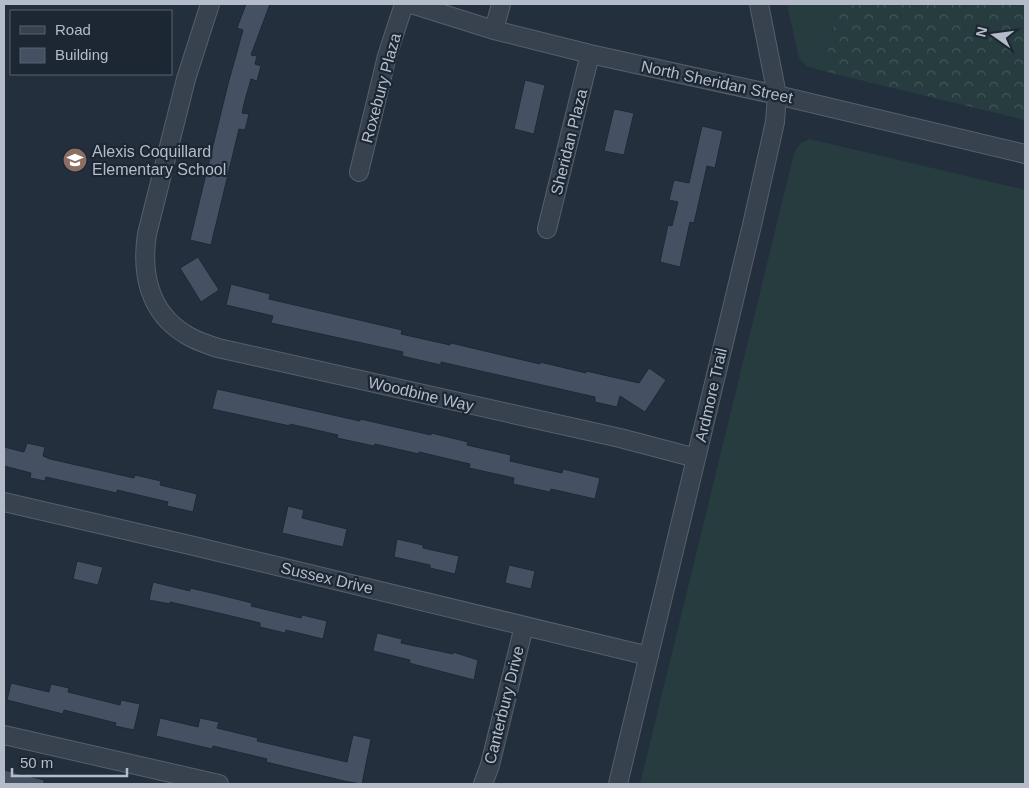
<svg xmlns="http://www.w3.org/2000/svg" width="1029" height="788" font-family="Helvetica,sans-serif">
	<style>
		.grass { fill: #263c3f }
		.forest { fill: url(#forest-crowns) }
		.building { fill: #455162; stroke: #1f2835 }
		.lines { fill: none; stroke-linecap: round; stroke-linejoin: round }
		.minor-casing { stroke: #565f6c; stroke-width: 20 }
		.minor { stroke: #38414e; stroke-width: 18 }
		.labels { text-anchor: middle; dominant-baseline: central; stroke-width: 4.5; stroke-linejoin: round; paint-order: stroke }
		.street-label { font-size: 16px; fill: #b4bcc9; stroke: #1d2633 }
		.poi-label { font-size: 16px; fill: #b4bcc9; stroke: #1d2633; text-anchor: start }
	</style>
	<defs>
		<pattern id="forest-crowns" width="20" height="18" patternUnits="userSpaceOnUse" patternTransform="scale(1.25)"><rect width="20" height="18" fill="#263c3f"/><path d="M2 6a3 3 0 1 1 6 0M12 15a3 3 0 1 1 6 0" fill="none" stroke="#435659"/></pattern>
	</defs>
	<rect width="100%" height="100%" fill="#242f3e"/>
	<path class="grass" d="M787 4H839L823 71 806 66 799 58Z
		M810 139 1025 190V784H640L794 153 801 143Z"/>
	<path class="forest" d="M839 4H1025V120L823 71Z"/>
	<path class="building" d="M246 4H270L251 55 257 56 255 64 261 66 257 81 251 79 245 100 242 113 249 114 245 130 239 129 211 245 190 240 228 84 243 30 237 28Z
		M525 80 545 85 534 134 514 129Z
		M614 109 634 113 624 155 604 151Z
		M702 126 723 131 715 168 707 166 694 223 690 222 680 267 660 262 668 225 672 226 678 202 669 200 674 180 689 183Z
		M198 257 219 290 201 302 180 268Z
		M231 284 270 294 269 299 402 330 401 334 450 345 451 343 540 364V362L586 373V371L639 383 649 368 666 380 645 412 620 396 617 407 595 402V397L441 362V365L402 356 403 352 271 323 273 316 226 305Z
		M217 389 360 421V419L431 435V433L468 442 467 445 511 455 510 461 562 473 563 469 600 478 595 499 551 489 550 492 513 484 514 478 469 468 470 464 419 452V454L375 444 374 446 337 438 338 435 290 424V426L212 409Z
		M27 443 45 447 43 456 50 459 134 478 135 475 161 481 160 485 197 494 193 512 167 506 168 502 117 490V493L46 477 45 481 30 478 31 473 4 466V447L24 452Z
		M288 506 304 510 302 518 347 529 343 547 282 533Z
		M397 539 423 545V548L459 556 455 574 430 568V565L394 557Z
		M77 561 103 567 98 585 73 579Z
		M509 565 535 571 531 589 505 583Z
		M153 582 190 591V588L216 594 252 603 251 606 301 618 302 615 327 621 323 639 286 630 285 633 260 627V623L223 614 170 602V604L149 600Z
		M377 633 402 639 401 643 453 654V652L478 660 474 680 409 663 410 660 373 651Z
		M11 683 49 692 51 684 69 688 68 692 120 705 121 700 140 704 134 730 115 726 116 723 64 710 63 714 7 700Z
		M160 718 198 727 200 718 219 722 217 728 258 738 257 741 347 762 353 735 371 739 362 784 344 781 266 762 267 759 213 746 212 749 156 736Z
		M4 770 44 780V784H4Z"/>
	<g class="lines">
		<defs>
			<path id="minor" d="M210 4 186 79 147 234C141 273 149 312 185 334 195 341 207 344 218 348L620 438 696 458
				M411 4 494 30 590 54 777 95 1025 154
				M494 30 501 4
				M359 172 387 56 404 4
				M547 229 590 54
				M4 502 194 546 649 656
				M4 735 219 784
				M483 784 490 765 524 626
				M618 784 752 225 775 122 777 95 759 4"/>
		</defs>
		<use href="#minor" class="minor-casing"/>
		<use href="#minor" class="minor"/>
	</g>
	<defs>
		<symbol id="school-disc" viewBox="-11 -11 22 22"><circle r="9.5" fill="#8d6e63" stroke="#1d2633"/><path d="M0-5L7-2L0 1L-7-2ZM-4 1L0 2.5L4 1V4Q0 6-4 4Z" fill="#fff"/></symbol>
	</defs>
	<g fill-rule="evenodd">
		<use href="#school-disc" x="61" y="146" width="28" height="28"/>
	</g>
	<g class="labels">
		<g class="street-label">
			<text transform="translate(717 82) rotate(12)">North Sheridan Street</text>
			<text transform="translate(381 88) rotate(-75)">Roxebury Plaza</text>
			<text transform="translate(569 142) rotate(-76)">Sheridan Plaza</text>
			<text transform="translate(421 394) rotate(13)">Woodbine Way</text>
			<text transform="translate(711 395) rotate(-77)">Ardmore Trail</text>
			<text transform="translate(327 578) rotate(13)">Sussex Drive</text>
			<text transform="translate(504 705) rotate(-76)">Canterbury Drive</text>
		</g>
		<g class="poi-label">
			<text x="92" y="151">Alexis Coquillard<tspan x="92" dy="18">Elementary School</tspan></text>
		</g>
	</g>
	<rect width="1029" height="788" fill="none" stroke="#b4bcc9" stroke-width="10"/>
	<rect x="10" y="10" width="162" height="65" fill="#1d2633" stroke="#59626f"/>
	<rect x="20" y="26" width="25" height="8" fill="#38414e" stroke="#59626f"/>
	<text x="55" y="35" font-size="15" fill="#b4bcc9">Road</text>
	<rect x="20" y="48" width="25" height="15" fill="#455162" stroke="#59626f"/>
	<text x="55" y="60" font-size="15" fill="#b4bcc9">Building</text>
	<g transform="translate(994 35) rotate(284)" stroke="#1d2633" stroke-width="4" paint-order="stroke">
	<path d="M0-4L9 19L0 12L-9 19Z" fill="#b4bcc9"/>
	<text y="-8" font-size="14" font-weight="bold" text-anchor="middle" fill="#b4bcc9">N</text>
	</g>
	<path d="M12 768v8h115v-8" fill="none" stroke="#b4bcc9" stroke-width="2.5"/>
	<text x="20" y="768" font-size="15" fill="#b4bcc9" stroke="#1d2633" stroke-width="4" paint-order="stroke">50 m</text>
</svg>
